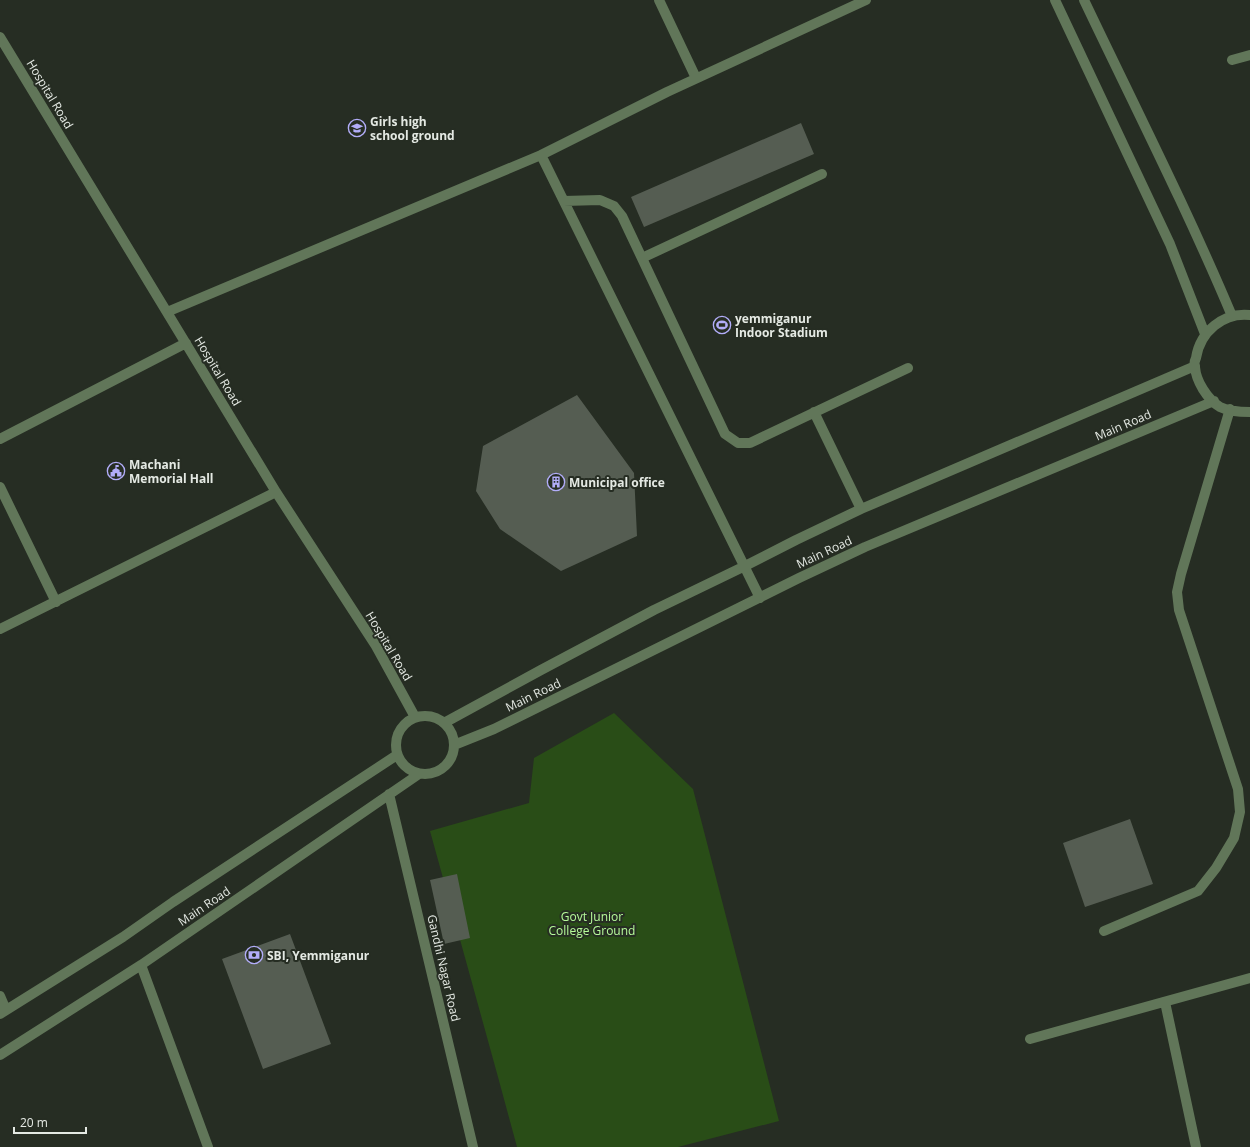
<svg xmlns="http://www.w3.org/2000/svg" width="1250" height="1147" font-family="'Open Sans',sans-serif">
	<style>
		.green { fill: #294d17 }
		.building { fill: #555d52 }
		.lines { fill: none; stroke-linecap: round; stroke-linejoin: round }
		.minor { stroke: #617659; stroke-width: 10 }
		.labels { text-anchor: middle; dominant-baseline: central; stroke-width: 4; stroke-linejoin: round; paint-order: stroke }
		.street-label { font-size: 12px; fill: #e4e9e3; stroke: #262d23 }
		.poi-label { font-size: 12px; font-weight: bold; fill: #e4e9e3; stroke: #262d23; text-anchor: start }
		.park-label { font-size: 12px; fill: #b6fa9a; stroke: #262d23 }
	</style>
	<rect width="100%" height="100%" fill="#262d23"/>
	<path class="green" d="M614 713 693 789 779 1121 678 1147H517L498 1077 430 831 529 803 534 758Z"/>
	<path class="building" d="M801 123 814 154 644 227 631 197Z
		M577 395 634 473 637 536 561 571 500 529 476 491 483 446Z
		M1130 819 1153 884 1085 907 1063 843Z
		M457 874 470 938 444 944 430 880Z
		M290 934 331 1044 263 1069 222 959Z"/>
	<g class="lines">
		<path class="minor" d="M659 0 696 78
			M1055 0 1170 244 1205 334
			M1084 0C1134 105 1187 209 1232 316
			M0 37 276 492 376 646 415 717
			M1232 60 1250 55
			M541 155 760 598
			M564 201 600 200 614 206 622 216 725 434 738 443H750L908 368
			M642 258 822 174
			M167 312 541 155 667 92 866 0
			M1250 315C1223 312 1200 332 1196 358 1195 360 1194 364 1195 367 1196 381 1207 399 1220 407 1228 411 1241 412 1250 412
			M814 412 861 509
			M0 439 186 343
			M0 487 56 602
			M0 629 276 492
			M396 745a29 29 0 1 1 58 0a29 29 0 1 1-58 0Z
			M444 723 541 670 654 610 745 566 796 540 861 509 1195 366
			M454 745 494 729 799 578 865 547 1214 401
			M389 794 473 1147
			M1104 931 1198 891 1216 868 1234 838 1240 812 1238 789 1179 610 1177 592 1181 574 1230 409
			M141 965 208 1147
			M0 996 6 1010
			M1165 1002 1196 1147
			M0 1014 123 937 173 902 397 755
			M1030 1039 1250 978
			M0 1055 141 965 419 774"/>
	</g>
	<defs>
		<symbol id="school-ring" viewBox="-11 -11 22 22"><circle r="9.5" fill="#262d23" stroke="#b2adf9" stroke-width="1.5"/><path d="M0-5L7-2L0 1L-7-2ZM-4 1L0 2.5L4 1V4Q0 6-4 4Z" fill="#b2adf9"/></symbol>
		<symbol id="stadium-ring" viewBox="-11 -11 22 22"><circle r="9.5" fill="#262d23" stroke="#b2adf9" stroke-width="1.5"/><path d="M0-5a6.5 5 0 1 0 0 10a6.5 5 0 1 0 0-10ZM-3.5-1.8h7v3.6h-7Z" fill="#b2adf9"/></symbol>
		<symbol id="civic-ring" viewBox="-11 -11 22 22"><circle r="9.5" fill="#262d23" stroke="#b2adf9" stroke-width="1.5"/><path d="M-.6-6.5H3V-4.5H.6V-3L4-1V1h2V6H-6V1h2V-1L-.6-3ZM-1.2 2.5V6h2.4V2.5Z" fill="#b2adf9"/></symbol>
		<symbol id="building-ring" viewBox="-11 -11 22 22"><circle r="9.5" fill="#262d23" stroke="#b2adf9" stroke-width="1.5"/><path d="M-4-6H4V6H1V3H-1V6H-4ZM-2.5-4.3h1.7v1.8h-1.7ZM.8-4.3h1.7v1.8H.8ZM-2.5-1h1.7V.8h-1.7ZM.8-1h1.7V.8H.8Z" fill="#b2adf9"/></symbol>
		<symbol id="bank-ring" viewBox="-11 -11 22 22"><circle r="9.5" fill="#262d23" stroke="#b2adf9" stroke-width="1.5"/><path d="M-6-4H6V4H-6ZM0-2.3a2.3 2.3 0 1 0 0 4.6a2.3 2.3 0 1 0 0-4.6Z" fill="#b2adf9"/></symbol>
	</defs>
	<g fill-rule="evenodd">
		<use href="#school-ring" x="347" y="118" width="20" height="20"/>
		<use href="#stadium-ring" x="712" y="315" width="20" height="20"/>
		<use href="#civic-ring" x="106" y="461" width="20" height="20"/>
		<use href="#building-ring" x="546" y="472" width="20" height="20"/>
		<use href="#bank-ring" x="244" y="945" width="20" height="20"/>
	</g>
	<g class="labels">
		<g class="street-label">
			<text transform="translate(50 94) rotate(59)">Hospital Road</text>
			<text transform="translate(218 371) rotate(59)">Hospital Road</text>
			<text transform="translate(1123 425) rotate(-23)">Main Road</text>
			<text transform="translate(824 552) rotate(-25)">Main Road</text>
			<text transform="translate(389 646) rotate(59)">Hospital Road</text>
			<text transform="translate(533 695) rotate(-26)">Main Road</text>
			<text transform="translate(204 906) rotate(-34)">Main Road</text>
			<text transform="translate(444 968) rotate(77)">Gandhi Nagar Road</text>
		</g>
		<g class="poi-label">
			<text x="370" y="121">Girls high<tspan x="370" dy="14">school ground</tspan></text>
			<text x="735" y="318">yemmiganur<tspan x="735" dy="14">Indoor Stadium</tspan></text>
			<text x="129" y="464">Machani<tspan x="129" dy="14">Memorial Hall</tspan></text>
			<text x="569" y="482">Municipal office</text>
			<text x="267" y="955">SBI, Yemmiganur</text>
		</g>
		<g class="park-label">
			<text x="592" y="916">Govt Junior<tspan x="592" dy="14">College Ground</tspan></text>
		</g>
	</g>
	<path d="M14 1127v6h72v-6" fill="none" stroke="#e4e9e3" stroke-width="2"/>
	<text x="20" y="1127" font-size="12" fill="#e4e9e3" stroke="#262d23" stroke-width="3" paint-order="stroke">20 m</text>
</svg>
